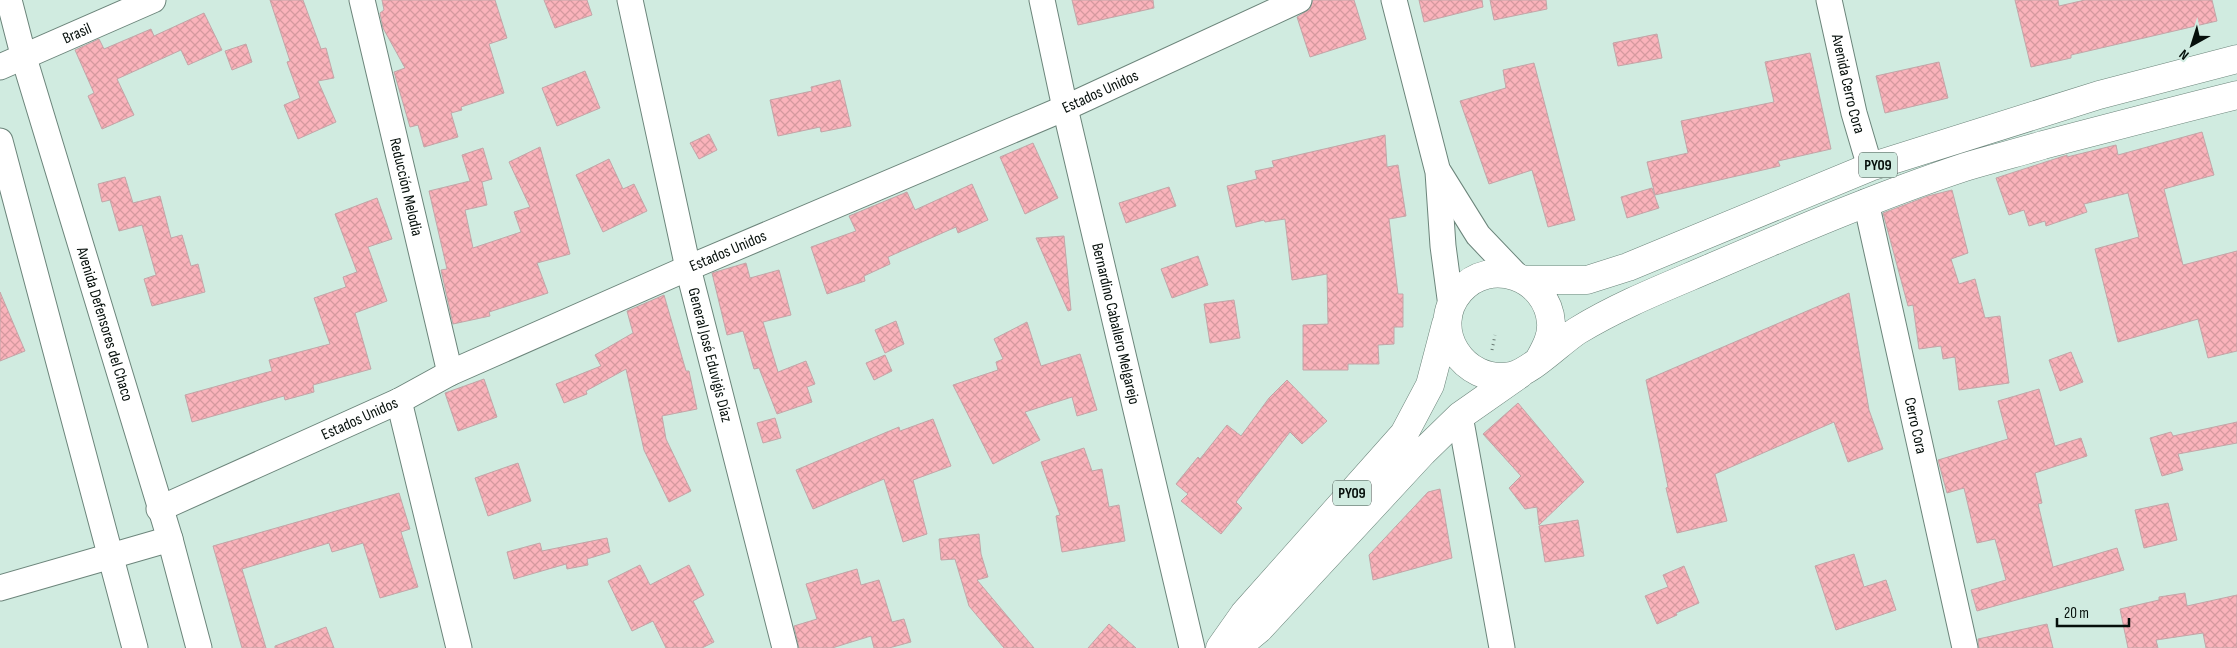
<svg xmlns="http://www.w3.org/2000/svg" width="2237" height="648" font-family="'Sofia Sans Condensed',sans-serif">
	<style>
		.building { fill: url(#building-cross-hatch); stroke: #c2a6a8 }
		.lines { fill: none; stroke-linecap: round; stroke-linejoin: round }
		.minor-casing { stroke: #6c857b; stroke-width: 27 }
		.highway-casing { stroke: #6c857b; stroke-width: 29 }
		.path { stroke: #677871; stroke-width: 3; stroke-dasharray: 1 4; stroke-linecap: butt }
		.minor { stroke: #fff; stroke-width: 25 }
		.highway { stroke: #fff; stroke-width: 28 }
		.labels { text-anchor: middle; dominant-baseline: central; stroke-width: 4; stroke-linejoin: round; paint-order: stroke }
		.shield { fill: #d0ebe0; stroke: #43514b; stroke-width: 1 }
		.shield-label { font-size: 15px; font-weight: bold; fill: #060f0b }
		.street-label { font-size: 16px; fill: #060f0b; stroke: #d0ebe0 }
	</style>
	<defs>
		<pattern id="building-cross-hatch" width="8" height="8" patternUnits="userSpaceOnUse" patternTransform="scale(1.25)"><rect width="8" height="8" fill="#fab3bb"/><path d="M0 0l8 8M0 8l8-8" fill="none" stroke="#d5999f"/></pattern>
	</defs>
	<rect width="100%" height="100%" fill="#d0ebe0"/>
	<path class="building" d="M270 0H303L321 49 326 48 334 78 318 81 336 122 298 139 284 105 300 98 287 62 290 61Z
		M382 0H495L507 38 489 44 504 93 461 107 462 110 451 113 458 137 424 147 418 125 410 127 394 72 405 68 383 28 380 13 384 10Z
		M544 0H587L592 15 555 28Z
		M1072 0H1153L1154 8 1078 25Z
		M1313 0H1354L1366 39 1310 57 1297 17 1310 9Z
		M1419 0H1482L1483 7 1424 22Z
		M1490 0H1546L1547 9 1494 20Z
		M2015 0H2058L2059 6 2085 0H2212L2217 21 2071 55V58L2031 67Z
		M204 13 222 50 188 65 181 50 117 79 134 115 102 129 88 96 94 93 75 50 99 39 104 49 151 29 154 36Z
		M1657 34 1662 58 1618 66 1613 43Z
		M246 44 252 62 232 70 225 51Z
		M1810 53 1831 149 1778 161 1780 166 1655 195 1647 162 1688 153 1681 121 1774 102 1765 62Z
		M1939 62 1948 98 1885 113 1876 76Z
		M1534 63 1575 220 1548 227 1532 170 1489 184 1460 101 1506 88 1503 70Z
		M585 71 600 108 557 126 542 88Z
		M840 80 851 126 821 132 820 127 778 136 770 100 812 91 811 87Z
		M2202 132 2214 175 2164 189 2183 265 2237 251V351L2208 358 2198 319 2118 342 2095 249 2139 237 2128 193 2084 204 2087 212 2046 226 2045 221 2029 226 2024 210 2009 215 1996 178 2067 155V157L2116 145 2118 155Z
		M709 134 717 150 699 159 690 143Z
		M1385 135 1387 167 1398 165 1406 216 1389 219 1398 294H1403V327H1394V344L1378 345 1379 364H1348V370H1303V325L1328 324 1327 274 1292 280 1285 219 1265 222 1264 220 1236 227 1227 186 1257 179 1255 171 1274 167 1272 161Z
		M1033 143 1058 198 1025 214 1000 157Z
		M540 147 570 254 537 263 548 293 489 312 490 316 453 324 441 270 447 269 429 191 470 181 462 155 483 148 492 179 482 182 487 205 465 210 473 248 521 232 514 212 530 207 509 162Z
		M609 159 623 189 634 184 647 211 603 232 576 175Z
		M125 177 133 203 160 196 171 238 182 235 191 266 198 264 205 292 152 306 144 279 156 275 142 225 119 231 110 200 102 202 98 184Z
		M972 184 988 220 958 233 956 227 888 257 890 264 864 276 865 281 827 294 811 247 856 231 849 216 907 192 915 210Z
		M1169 187 1176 206 1126 223 1119 203Z
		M1652 188 1659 208 1627 218 1621 197Z
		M1952 190 1968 253 1951 259 1959 284 1975 279 1985 318 2000 316 2009 383 1959 390 1955 357 1943 359 1941 346 1919 349 1913 305 1908 306 1883 213 1928 196Z
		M377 198 392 239 368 247 387 301 355 313 371 369 313 385 314 392 285 400 284 396 192 422 185 395 272 371 269 360 330 344 314 298 346 287 343 277 357 272 335 214Z
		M1064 236 1071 310 1068 311 1036 238Z
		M1198 256 1208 285 1172 298 1161 269Z
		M746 263 750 278 779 270 791 315 763 322 778 372 806 361 815 384 807 387 812 402 777 414 759 368 754 369 743 331 727 335 712 273Z
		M0 292 25 351 0 361Z
		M1849 293 1869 410 1883 449 1848 462 1834 422 1715 474 1727 521 1677 533 1666 488 1668 487 1646 380Z
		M664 295 686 371H689L697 409 662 416 666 439 691 491 669 502 644 450 626 369 586 391 587 394 564 403 556 384 601 366 595 355 633 333 627 311Z
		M1234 300 1240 338 1210 343 1204 304Z
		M896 321 904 344 885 353 875 330Z
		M1027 322 1041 366 1080 354 1097 410 1077 416 1072 397 1025 412 1040 440 993 464 953 385 998 370 996 362 1003 359 994 339Z
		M2071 352 2083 382 2060 391 2049 360Z
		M885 355 892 371 874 380 866 363Z
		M484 379 497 417 458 431 445 393Z
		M1287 380 1327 421 1302 444 1290 432 1236 502 1242 508 1221 534 1181 501 1188 494 1176 484 1198 457 1200 459 1227 425 1241 436 1269 398Z
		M2039 389 2055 446 2081 438 2087 456 2035 473 2042 503 2038 504 2053 567 2117 548 2124 570 1977 611 1971 590 2006 580 1995 539 1977 543 1964 488 1947 493 1938 460 2008 439 1998 401Z
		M1518 403 1584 482 1539 525 1537 507 1525 509 1509 488 1521 476 1483 434Z
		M775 418 781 438 763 443 757 423Z
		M933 419 951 466 913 480 927 534 903 542 884 479 813 509 796 470 899 427 900 431Z
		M2237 422V443L2178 454 2183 470 2162 476 2150 438 2171 432 2173 436Z
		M1084 448 1092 471 1102 469 1109 507 1119 505 1125 541 1062 552 1056 516 1060 515 1041 462Z
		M518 463 531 501 488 516 475 478Z
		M1440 489 1452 558 1373 580 1369 555 1428 492Z
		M399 493 410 529 401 532 418 587 380 598 363 543 332 552 329 543 242 569 266 648H242L213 546Z
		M2168 503 2177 540 2144 548 2135 510Z
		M1578 520 1584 556 1545 562 1539 526Z
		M979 534 981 554 988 577 977 580 1034 648H1004L969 606 955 559 941 560 939 539Z
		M607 538 610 552 587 559 588 565 567 569 566 564 514 579 507 552 540 543 542 551Z
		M1854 554 1864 587 1886 580 1896 610 1836 630 1815 566Z
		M640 565 650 585 689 565 704 595 693 601 714 642 702 648H666L653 621 632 631 608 581Z
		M1684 566 1699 603 1676 613 1677 615 1657 624 1645 596 1668 587 1663 575Z
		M857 569 861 585 879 580 892 622 904 619 911 642 889 648H874L871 636 832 648H799L794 626 817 619 806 584Z
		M2185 593 2187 606 2237 595V648H2206L2203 633 2156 640 2158 648H2128L2120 609 2159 600V597Z
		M1109 624 1136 648H1088Z
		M2047 624 2053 648H1979L1978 639Z
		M326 627 334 648H275V646Z"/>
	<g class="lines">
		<defs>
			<g id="minor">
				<path id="s1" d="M9 0 24 58 170 539 199 648"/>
				<path id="s2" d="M362 0 450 373"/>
				<path id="s3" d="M630 0 688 268 785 648"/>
				<path id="s4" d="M1042 0 1065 108 1192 648"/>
				<path d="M1394 0 1438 172 1443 246 1451 306"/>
				<path id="s5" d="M1829 0 1854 113 1870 167"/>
				<path id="s6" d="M0 67 153 0"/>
				<path d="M0 141 135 648"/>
				<path d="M1440 174 1478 235 1517 276"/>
				<path id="s7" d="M1866 202 1965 648"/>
				<path d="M399 401 459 648"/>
				<path d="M1460 416 1502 648"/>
				<path id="s8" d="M159 509 399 401 450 373 688 268 1065 108 1299 0"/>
				<path d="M0 588 170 539"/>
			</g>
			<path id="highway" d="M1526 280H1587L1628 267 1870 167 2099 95 2237 59
				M1540 358C1546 347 1552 336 1551 323 1548 277 1490 256 1460 291 1427 329 1464 385 1511 376 1531 372 1559 343 1577 331 1613 309 1651 293 1689 277 1780 238 1871 198 1965 167 1991 159 2017 153 2043 145 2108 128 2172 111 2237 95
				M1220 648 1244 614 1404 434 1430 385 1446 324
				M1236 648 1259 629 1423 452 1460 416 1520 374"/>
		</defs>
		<use href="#minor" class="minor-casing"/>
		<use href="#highway" class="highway-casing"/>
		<path class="path" d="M1492 350 1495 335"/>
		<use href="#minor" class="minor"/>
		<use href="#highway" class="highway"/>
	</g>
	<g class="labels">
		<g class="shield">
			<rect x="1859" y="152.5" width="38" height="25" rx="4"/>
			<rect x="1333" y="480.5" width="38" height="25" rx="4"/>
		</g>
		<g class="shield-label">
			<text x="1878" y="165">PY09</text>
			<text x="1352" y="493">PY09</text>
		</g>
		<g class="street-label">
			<text stroke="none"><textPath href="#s6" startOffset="84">Brasil</textPath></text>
			<text stroke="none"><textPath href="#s5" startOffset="86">Avenida Cerro Cora</textPath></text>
			<text stroke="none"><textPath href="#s8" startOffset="1030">Estados Unidos</textPath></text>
			<text stroke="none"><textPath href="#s2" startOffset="192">Reducción Melodia</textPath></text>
			<text stroke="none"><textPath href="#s8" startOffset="625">Estados Unidos</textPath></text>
			<text stroke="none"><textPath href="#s1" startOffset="338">Avenida Defensores del Chaco</textPath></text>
			<text stroke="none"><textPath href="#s4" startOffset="332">Bernardino Caballero Melgarejo</textPath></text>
			<text stroke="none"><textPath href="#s3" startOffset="364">General José Eduvigis Díaz</textPath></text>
			<text stroke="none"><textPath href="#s8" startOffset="220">Estados Unidos</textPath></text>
			<text stroke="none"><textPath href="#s7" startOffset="229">Cerro Cora</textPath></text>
		</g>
	</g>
	<g transform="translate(2192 45) rotate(219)" stroke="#d0ebe0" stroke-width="4" paint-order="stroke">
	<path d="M0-4L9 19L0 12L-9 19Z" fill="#060f0b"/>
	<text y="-8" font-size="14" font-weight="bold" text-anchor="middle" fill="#060f0b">N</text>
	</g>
	<path d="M2057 618v8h72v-8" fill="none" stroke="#060f0b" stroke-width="2.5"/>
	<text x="2064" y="618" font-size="15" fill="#060f0b" stroke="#d0ebe0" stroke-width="4" paint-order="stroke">20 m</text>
</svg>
